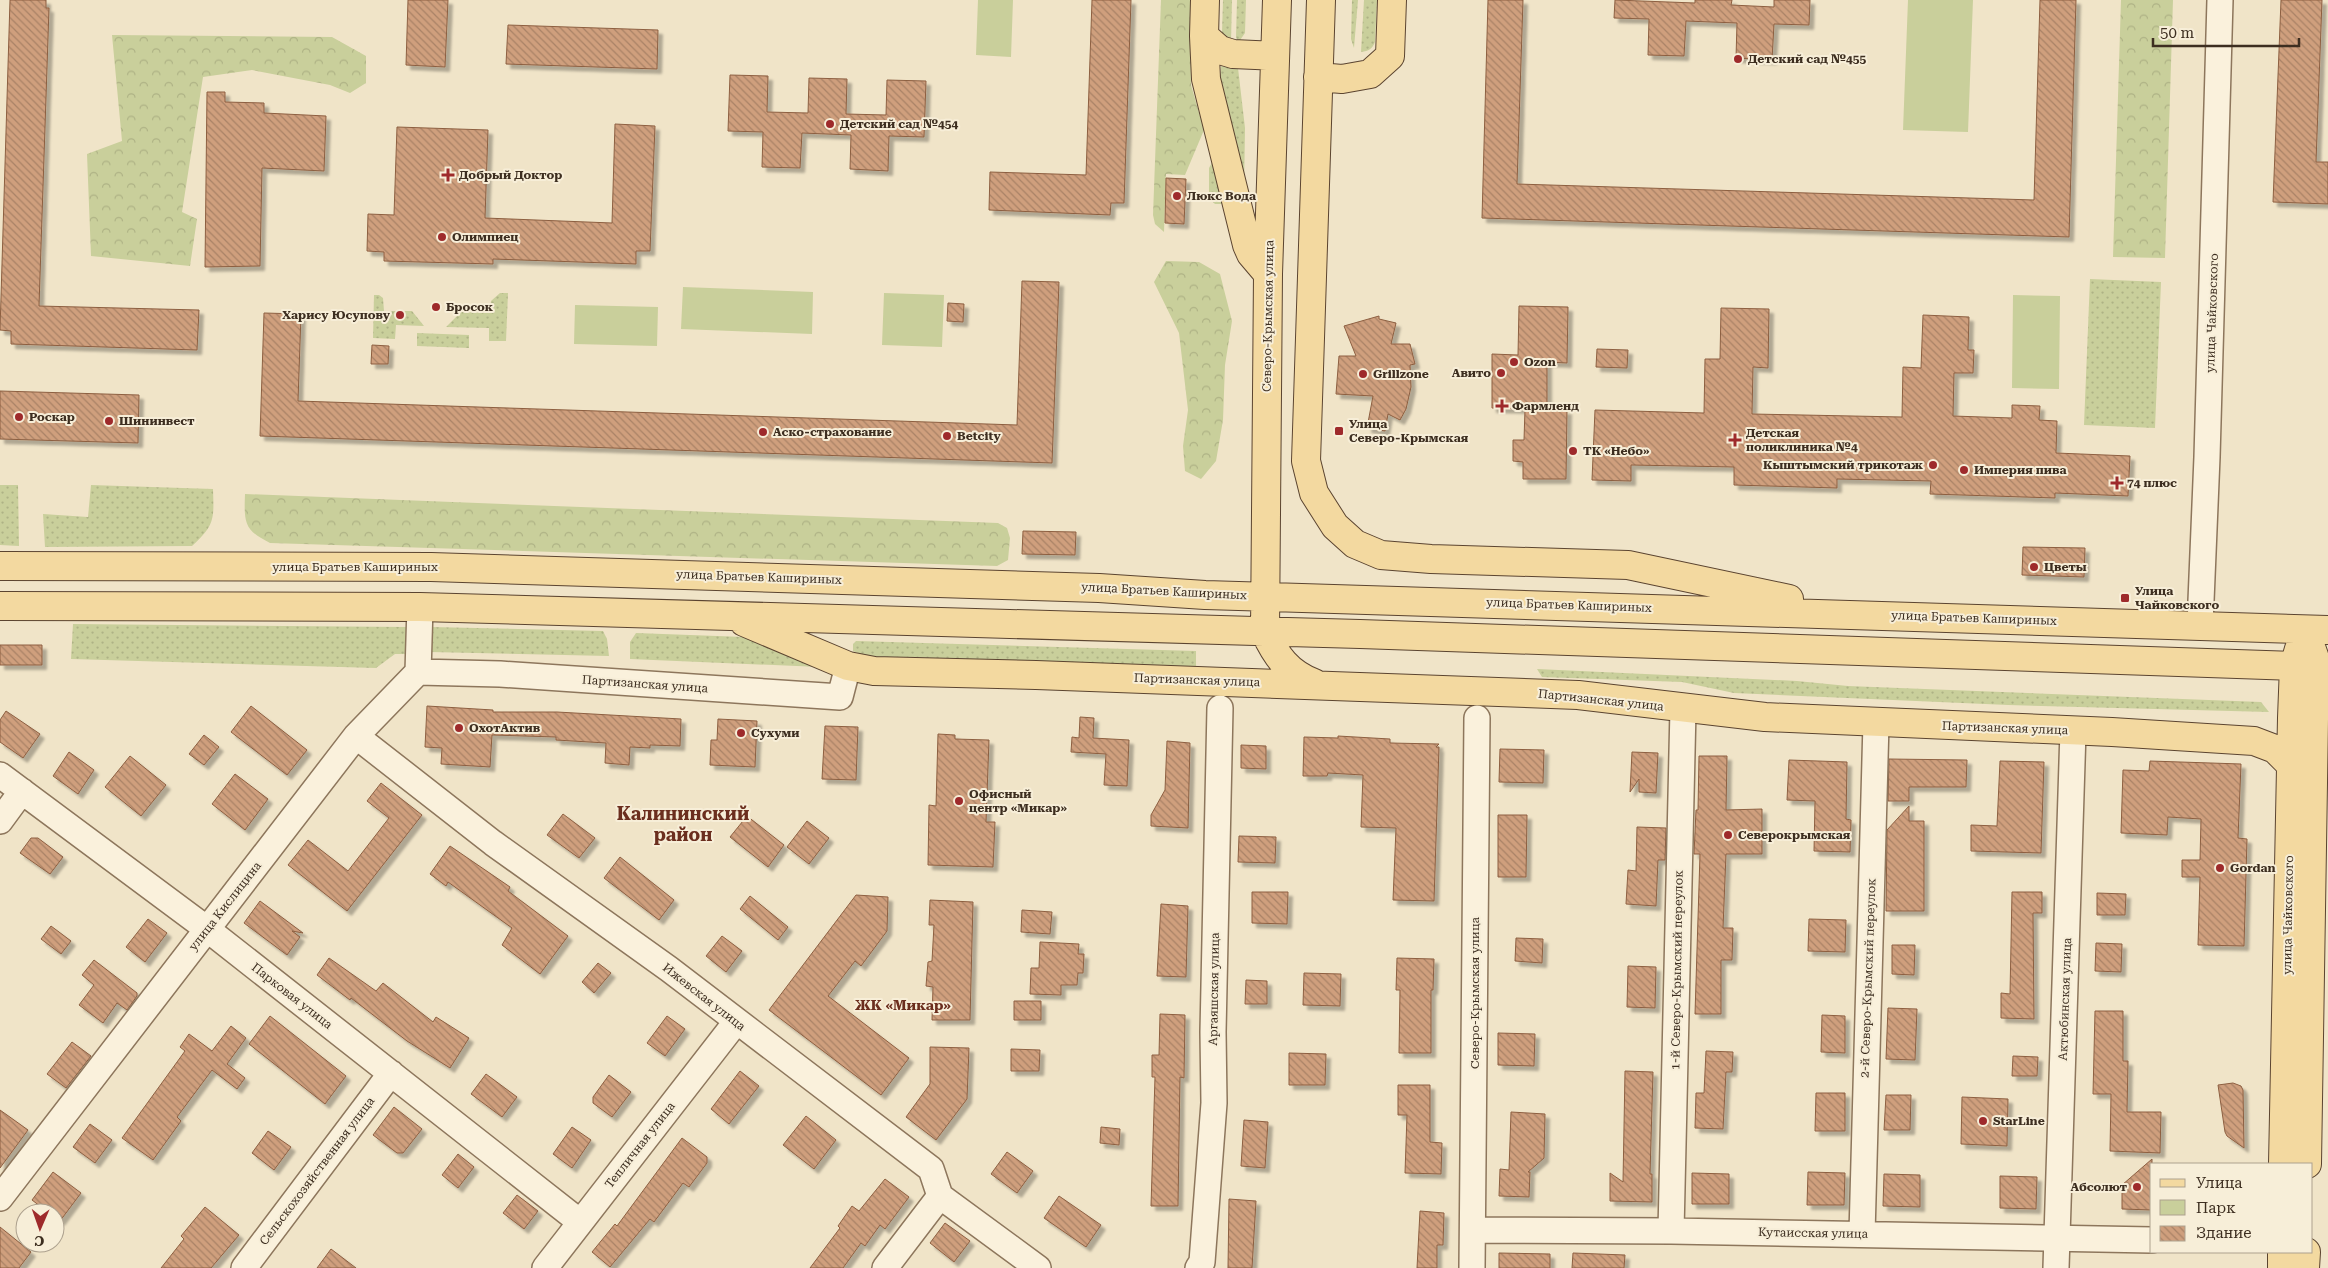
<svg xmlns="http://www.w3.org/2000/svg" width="2328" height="1268" font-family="'Roboto Serif',serif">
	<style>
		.grass { fill: url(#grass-dots) }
		.forest { fill: url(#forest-crowns) }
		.park { fill: #c9cf9b }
		.building { fill: url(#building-back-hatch); stroke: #8d5f41; filter: url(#shadow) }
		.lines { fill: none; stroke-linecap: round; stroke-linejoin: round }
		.minor-casing { stroke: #8d765c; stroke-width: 28 }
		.major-casing { stroke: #5b4430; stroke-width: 30 }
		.minor { stroke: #faf1dc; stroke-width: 25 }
		.major { stroke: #f3d9a0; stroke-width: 28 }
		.poi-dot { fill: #9e2a2b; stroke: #f7eed8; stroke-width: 2 }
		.labels { text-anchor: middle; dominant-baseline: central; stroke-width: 4; stroke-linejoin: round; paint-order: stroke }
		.poi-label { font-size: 12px; font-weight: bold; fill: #3d2e20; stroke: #f7eed8; text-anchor: start }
		.street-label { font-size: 12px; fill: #3d2e20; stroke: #f7eed8 }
		.neighbourhood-label { font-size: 14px; font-weight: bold; fill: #6b2e1e; stroke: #f7eed8 }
		.district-label { font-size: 18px; font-weight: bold; fill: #6b2e1e; stroke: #f7eed8 }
	</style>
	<defs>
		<pattern id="grass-dots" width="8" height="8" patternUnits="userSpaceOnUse" patternTransform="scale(1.25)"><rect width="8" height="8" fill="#c9cf9b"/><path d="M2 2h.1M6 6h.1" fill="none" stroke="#aeb285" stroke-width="1.8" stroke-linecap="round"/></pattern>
		<pattern id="forest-crowns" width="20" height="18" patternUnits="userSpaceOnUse" patternTransform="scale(1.25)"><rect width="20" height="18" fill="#c9cf9b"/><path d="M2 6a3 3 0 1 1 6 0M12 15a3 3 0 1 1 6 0" fill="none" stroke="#aeb285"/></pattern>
		<pattern id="building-back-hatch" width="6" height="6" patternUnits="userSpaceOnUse" patternTransform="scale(1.25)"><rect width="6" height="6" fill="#cf9f7d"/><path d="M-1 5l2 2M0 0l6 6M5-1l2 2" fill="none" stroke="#a98266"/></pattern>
		<filter id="shadow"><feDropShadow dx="4.5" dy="4.5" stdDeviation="1" flood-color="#0004"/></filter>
	</defs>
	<rect width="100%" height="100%" fill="#f0e4c8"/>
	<path class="grass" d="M1223 0H1232L1231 42 1223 37 1222 33Z
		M1237 0H1246L1245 33 1238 43 1236 37Z
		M1352 0H1358L1354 48 1351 39Z
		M1364 0H1377L1375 42C1372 49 1369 51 1361 52Z
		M1221 66 1238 68 1245 128 1244 192 1220 79Z
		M1214 159 1226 204H1215L1209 198V168Z
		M2090 279 2161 282 2155 428 2084 425Z
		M500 293H508L506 341H489V328L446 327 461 312 490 313 491 301Z
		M374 295H379L383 298 384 311H397V318H403V311H412L424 326 396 325 395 339 373 338Z
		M417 333 469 335V348L417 346Z
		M0 485H18L19 546 0 545Z
		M91 485 213 489C214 519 215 525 192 546L45 547 43 514 88 517Z
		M73 624 407 627 405 654H395L376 668 71 659Z
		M430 627 603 631 607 639 609 656 430 652Z
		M636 633 744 637 820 667 630 659V642Z
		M856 641 1196 651V669L878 661 853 651V644Z
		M1537 669 1797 681 1848 686 2261 702 2269 712 2008 705 1734 693 1682 682 1542 677Z"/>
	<path class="forest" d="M1161 0H1190L1191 85 1204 130 1185 175 1166 174 1164 232 1155 224 1153 215Z
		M2121 0H2173L2165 258 2113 257Z
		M112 35 332 37 366 56V83L350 93 330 85 252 70 203 77 182 212 197 219 190 266 91 256 87 154 122 141Z
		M1166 261 1199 262 1220 274 1232 321 1225 365 1223 420 1216 461 1201 479 1185 471 1183 446 1188 410 1179 333 1154 282Z
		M245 494 998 523 1007 528 1010 538 1008 560 997 566 270 543C244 530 244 523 245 494Z"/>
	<path class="park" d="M978 0H1013L1011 57 976 55Z
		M1908 0H1973L1968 132 1903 130Z
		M683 287 813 292 812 334 681 329Z
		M884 293 944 295 942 347 882 345Z
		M2013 295 2060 296 2059 389 2012 388Z
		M575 305 658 307 657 346 574 344Z"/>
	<path class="building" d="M10 0H46V8H49L39 306 199 310 197 350 11 344V331L0 330Z
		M408 0H448L445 67 406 65Z
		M1092 0H1131L1124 203H1111L1110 215 989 210 990 172 1086 175Z
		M1488 0H1523L1517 184 2034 200 2040 0H2076L2069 237 1482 218Z
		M1615 0 1695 3V0H1732L1731 5 1774 7V0H1810L1809 25 1774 24 1772 60 1736 58 1737 23 1686 21 1684 56 1648 55 1649 19 1614 18Z
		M2281 0H2322L2316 162H2328V204L2273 202Z
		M508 25 658 30 657 69 506 64Z
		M730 75 768 76 767 112 808 113 809 78 847 79 846 114 886 115 887 80 926 81 924 137 889 136 888 171 850 169 851 135 802 133 800 168 762 167 763 132 728 131Z
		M207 92H225V102L264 103V113L326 116 324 171 262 168 260 266 205 267Z
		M615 124 655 126 650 251H636V264L493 259V264L384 261V252L367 251 368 214 394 215 397 127 488 130 485 218 612 223Z
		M1166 178 1186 179 1184 224 1165 223Z
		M1022 281 1059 282 1052 463 260 436 264 313 301 314 298 401 1017 425Z
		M948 303 964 304 963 322 947 321Z
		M1519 306 1568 307 1567 363 1547 362V410H1567L1566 479H1523V462L1513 461V440H1524L1525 409 1492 408V354L1518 355Z
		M1721 308 1769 309 1768 368 1753 367 1752 414 1902 417 1903 367 1921 368 1923 315 1969 317 1968 350H1974L1973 373H1954L1953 416 2012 418V405L2040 406 2039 420 2057 421 2056 453 2130 456 2128 496 2055 493V498L1930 494 1931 481 1837 479V488L1734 485V467L1631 465V481L1592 480 1595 410 1704 413 1705 359H1720Z
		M1379 316V319L1396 323 1391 344H1410L1415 364 1410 365 1411 387 1406 409 1400 420 1388 414 1385 431 1367 428 1373 396 1336 394 1339 356H1356L1344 326Z
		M372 345 389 346 388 364H371Z
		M1597 349 1628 350 1627 368 1596 367Z
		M0 391 139 395 138 443 0 439Z
		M1023 531 1076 532 1075 555 1022 554Z
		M2023 547 2085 548 2084 577 2022 575Z
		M0 645H42V665H0Z
		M251 706 307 750 287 775 231 732Z
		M427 706 493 710V712H557L681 719 680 746 650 745V748L630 747 629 765 605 763 606 743 556 740V737L492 735 490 767 441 764 442 748 425 747Z
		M6 711 40 734 23 758 0 742V720Z
		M1080 717 1094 718 1093 738 1129 740 1127 786 1104 785 1106 754 1071 752 1072 737 1079 738Z
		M718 719 757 721 755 767 710 765 711 740H717Z
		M825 726 858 727 856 780 822 779Z
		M938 734 955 735V739L989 740 986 822H995L993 867 928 865 929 805 936 806Z
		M204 735 219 747 204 765 189 754Z
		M1338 736 1390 739V743L1439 744 1436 747H1439L1434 901 1393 900 1396 828 1361 827 1363 775 1328 773 1327 776H1303L1304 737 1338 738Z
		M1167 741 1190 743 1188 828 1151 826V815L1165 790Z
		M1241 745 1266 746V769L1241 768Z
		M1500 749 1544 750 1543 783 1499 782Z
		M69 752 94 770 78 794 53 776Z
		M1632 752 1658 753 1656 793 1639 792V779L1630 792Z
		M130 756 166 785 141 816 105 787Z
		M1699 756H1727L1726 810 1762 809V854H1726L1723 928H1733L1732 960H1721V1014H1695L1700 854H1694L1696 810H1698Z
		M1889 759 1967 760 1966 787H1909V801H1888Z
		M1789 760 1847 762 1846 819 1851 820 1850 852 1814 851 1815 801 1787 800Z
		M2000 761 2044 762 2041 853 1971 851V825L1997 826Z
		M2150 761 2241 764 2238 838 2247 839 2244 946 2198 945 2200 877H2182V860H2200L2201 819 2168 817 2167 835 2121 833 2123 770 2149 771Z
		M235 774 268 799 245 830 212 804Z
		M381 783 422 815 347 911 288 865 308 840 348 871 389 818 367 801Z
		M1909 806V821H1924V911H1886L1887 830Z
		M563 814 595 838 579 858 547 835Z
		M1498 815H1527L1526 877H1498Z
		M747 816 784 845 768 867 730 837Z
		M807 821 829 838 809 864 787 847Z
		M1637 827 1666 828 1665 860H1658L1656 906 1626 904 1628 870 1636 871Z
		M1239 836 1276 837 1275 863 1238 862Z
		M31 838H38L63 857 50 874 20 853Z
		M450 846 510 887 508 891 568 936 540 974 502 945 512 928 448 882 446 886 430 874Z
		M620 857 674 900 659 920 604 878Z
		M1252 892H1288L1287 924 1252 923Z
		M2012 892H2042V913H2033L2034 1019 2001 1018V993L2010 994Z
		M2097 893 2126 894 2125 915H2097Z
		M856 895 888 897 887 931 861 966 855 961 828 996 909 1058 881 1095 769 1010Z
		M750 896 788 927 778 940 740 909Z
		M930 900 973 902 970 1020H932L933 987 926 986 928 962 932 961 934 925H929Z
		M260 901 303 933 292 931 300 937 287 955 244 923Z
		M1161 904 1188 906 1186 977 1157 976Z
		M1022 910 1052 912 1050 934 1021 932Z
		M148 919 167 933 145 962 126 947Z
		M1809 919 1846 920 1845 952 1808 951Z
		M51 926 71 941 61 954 41 939Z
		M722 936 742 951 726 972 706 956Z
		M1516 938 1543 939 1542 963 1515 961Z
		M1040 942 1079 944 1078 954H1084L1083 973H1078L1077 985H1061V995L1030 994 1031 968H1039Z
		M2096 943 2122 944 2121 972 2095 971Z
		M1892 945H1915L1914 975 1892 974Z
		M329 958 376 991 383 983 433 1022 436 1017 469 1038 450 1068 407 1041 351 998 350 1000 317 975Z
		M1397 958 1434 959 1433 990H1431V1053H1399L1400 990H1396Z
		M94 960 137 993V996L127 1010 117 1003 103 1023 79 1005 94 985 82 975Z
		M598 963 611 973 594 993 582 982Z
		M1628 966 1656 967 1655 1008 1627 1007Z
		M1304 973 1341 974 1340 1006 1303 1005Z
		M1246 980 1267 981V1004H1245Z
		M1014 1001H1041V1020H1014Z
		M1888 1008 1917 1009 1915 1060 1886 1059Z
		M2095 1011H2123V1061H2128L2127 1112H2161L2160 1153 2110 1151 2111 1094H2093Z
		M1160 1014 1185 1015 1184 1078 1180 1077 1178 1206H1151L1155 1077H1152V1055H1159Z
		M1822 1015 1845 1016V1053L1821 1052Z
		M270 1016 346 1076 325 1104 249 1044Z
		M667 1016 685 1029 665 1056 647 1043Z
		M231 1026 246 1038 227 1064 245 1078 237 1089 212 1070 177 1117 181 1121 153 1160 122 1138 185 1051 180 1047 189 1034 212 1051Z
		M1498 1033 1535 1034 1534 1066 1498 1065Z
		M72 1042 91 1056 66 1088 47 1074Z
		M930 1047 969 1048 967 1099 936 1140 906 1117 930 1084Z
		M1011 1049 1040 1050 1039 1071H1011Z
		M1706 1051 1733 1052 1732 1072H1726L1723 1129 1695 1128 1696 1093H1704Z
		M1289 1053 1326 1054 1325 1085H1289Z
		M2013 1056 2038 1057 2037 1076H2012Z
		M740 1071 759 1086 729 1124 711 1109Z
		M1625 1071 1653 1072 1650 1174H1652V1202L1610 1201V1173L1623 1182Z
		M486 1074 517 1097 502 1117 471 1094Z
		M609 1075 631 1092 612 1117 593 1103V1097Z
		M2233 1083 2241 1086 2243 1090 2244 1148 2227 1136 2225 1132 2218 1085Z
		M1398 1085H1430V1142L1442 1143 1441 1174 1405 1173 1407 1115H1398Z
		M1816 1093H1845V1131H1815Z
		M1886 1095H1911L1910 1130H1884Z
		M1962 1097 2008 1099 2007 1146 1961 1144Z
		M394 1107 422 1129 403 1153H397L373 1135Z
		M0 1110 28 1130 0 1168Z
		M1511 1112 1545 1114 1544 1158 1528 1172H1530L1529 1197 1499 1196 1500 1169 1509 1170Z
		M806 1116 836 1140 814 1169 783 1145Z
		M1244 1120 1268 1122 1265 1168 1241 1166Z
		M90 1124 112 1140 95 1163 73 1147Z
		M572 1127 591 1140 572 1168 553 1154Z
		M1101 1127 1120 1129 1119 1145 1100 1143Z
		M268 1131 291 1147 274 1170 252 1153Z
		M682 1138 707 1157V1163L689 1187 683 1183 654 1222 650 1219 610 1267 592 1252 615 1224 617 1226Z
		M1007 1152 1033 1171 1017 1193 991 1174Z
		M458 1154 474 1167 458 1188 442 1175Z
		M2152 1159V1210L2122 1209V1185Z
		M53 1172 81 1193 60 1221 55 1217V1213H49L32 1200Z
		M1808 1172 1845 1173 1844 1205H1807Z
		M1692 1173 1729 1174V1204H1692Z
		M1884 1174 1920 1175V1207L1883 1206Z
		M2000 1176 2037 1177 2036 1209 2000 1208Z
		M885 1179 909 1197 885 1229 880 1225 865 1246 861 1243 843 1268H810L840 1228 838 1226 852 1206 859 1211Z
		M517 1195 538 1211 524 1229 503 1213Z
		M1059 1196 1101 1225 1086 1247 1044 1218Z
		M1229 1199 1256 1201 1252 1268H1228Z
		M205 1207 239 1235 211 1268H161L184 1239 181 1236Z
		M1420 1211 1444 1213 1443 1245H1437V1268H1417Z
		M945 1223 970 1241 954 1262 930 1243Z
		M0 1227 31 1252 19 1268H0Z
		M331 1249 356 1268H317Z
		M1499 1253 1550 1254V1268H1499Z
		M1573 1253 1625 1255 1624 1268H1572Z"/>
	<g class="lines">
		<defs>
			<path id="minor" d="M2200 625 2207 457 2220 0
				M418 672 500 674 840 697 848 666
				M356 736 493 843 669 969 931 1169 940 1196 1038 1268
				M0 775 207 929 580 1222
				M0 821 22 791
				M0 1198 356 736 418 672 420 607
				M1474 1230 1671 1231 2152 1240
				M1671 1231 1683 709
				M1862 1234 1876 723
				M244 1268 391 1073
				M545 1268 736 1022
				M885 1268 940 1196
				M1198 1268 1202 1262 1214 1103 1213 1032 1220 708
				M1472 1268 1477 718
				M2056 1268 2073 731"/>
			<path id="major" d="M1277 0 1268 274 1265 632C1276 656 1288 673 1314 683
				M1321 0 1306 461 1314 493 1335 526 1355 544 1381 555 1431 559 1628 565 1789 599
				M1204 36 1205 0
				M1318 77 1342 79 1370 74 1390 56 1392 0
				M1268 274 1251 254 1247 245 1206 79 1204 36 1220 50 1233 54 1275 56
				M0 566 431 567 1099 588 1205 595 2328 630
				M0 606 420 607 1360 634 2328 667
				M744 622 848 666 874 671 1036 675 1578 695 1765 717 2112 732 2254 741 2275 749 2290 764
				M2283 1164 2292 718 2294 666 2299 649
				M2307 1164 2314 719 2318 667 2312 650
				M2282 1268V1252
				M2305 1268 2306 1252"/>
		</defs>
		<use href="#minor" class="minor-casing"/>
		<use href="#major" class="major-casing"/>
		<use href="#minor" class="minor"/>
		<use href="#major" class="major"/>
	</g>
	<g class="poi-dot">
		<circle cx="1738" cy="59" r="5"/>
		<circle cx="830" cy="124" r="5"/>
		<path d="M445.5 167.5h5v5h5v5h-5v5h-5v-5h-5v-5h5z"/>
		<circle cx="1177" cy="196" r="5"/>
		<circle cx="442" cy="237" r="5"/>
		<circle cx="436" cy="307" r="5"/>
		<circle cx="400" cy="315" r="5"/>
		<circle cx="1514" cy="362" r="5"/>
		<circle cx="1501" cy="373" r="5"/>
		<circle cx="1363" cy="374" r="5"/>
		<path d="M1499.5 398.5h5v5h5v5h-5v5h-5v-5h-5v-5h5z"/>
		<circle cx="19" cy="417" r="5"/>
		<circle cx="109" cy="421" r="5"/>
		<rect x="1334" y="426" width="10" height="10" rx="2.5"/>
		<circle cx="763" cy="432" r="5"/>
		<circle cx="947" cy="436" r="5"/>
		<path d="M1732.5 432.5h5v5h5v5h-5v5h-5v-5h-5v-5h5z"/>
		<circle cx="1573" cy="451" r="5"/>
		<circle cx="1933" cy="465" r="5"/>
		<circle cx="1964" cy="470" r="5"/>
		<path d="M2114.5 475.5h5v5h5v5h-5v5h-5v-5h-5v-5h5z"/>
		<circle cx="2034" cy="567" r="5"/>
		<rect x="2120" y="593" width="10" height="10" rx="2.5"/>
		<circle cx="459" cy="728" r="5"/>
		<circle cx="741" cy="733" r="5"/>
		<circle cx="959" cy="801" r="5"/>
		<circle cx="1728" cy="835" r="5"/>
		<circle cx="2220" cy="868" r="5"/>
		<circle cx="1983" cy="1121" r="5"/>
		<circle cx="2137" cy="1187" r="5"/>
	</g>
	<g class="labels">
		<g class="poi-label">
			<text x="1748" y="59">Детский сад №455</text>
			<text x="840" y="124">Детский сад №454</text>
			<text x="459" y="175">Добрый Доктор</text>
			<text x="1187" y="196">Люкс Вода</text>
			<text x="452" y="237">Олимпиец</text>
			<text x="446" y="307">Бросок</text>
			<text x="390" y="315" text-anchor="end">Харису Юсупову</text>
			<text x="1524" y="362">Ozon</text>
			<text x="1491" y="373" text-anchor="end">Авито</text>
			<text x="1373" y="374">Grillzone</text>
			<text x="1512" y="406">Фармленд</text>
			<text x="29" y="417">Роскар</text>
			<text x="119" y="421">Шининвест</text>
			<text x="1349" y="424">Улица<tspan x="1349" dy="14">Северо-Крымская</tspan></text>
			<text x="773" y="432">Аско-страхование</text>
			<text x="1746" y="433">Детская<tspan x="1746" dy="14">поликлиника №4</tspan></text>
			<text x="957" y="436">Betcity</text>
			<text x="1583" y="451">ТК «Небо»</text>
			<text x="1923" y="465" text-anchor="end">Кыштымский трикотаж</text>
			<text x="1974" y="470">Империя пива</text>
			<text x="2127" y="483">74 плюс</text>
			<text x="2044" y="567">Цветы</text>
			<text x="2135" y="591">Улица<tspan x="2135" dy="14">Чайковского</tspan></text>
			<text x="469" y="728">ОхотАктив</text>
			<text x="751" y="733">Сухуми</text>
			<text x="969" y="794">Офисный<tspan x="969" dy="14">центр «Микар»</tspan></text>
			<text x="1738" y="835">Северокрымская</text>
			<text x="2230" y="868">Gordan</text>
			<text x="1993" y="1121">StarLine</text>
			<text x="2127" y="1187" text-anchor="end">Абсолют</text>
		</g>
		<g class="street-label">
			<text transform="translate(2212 313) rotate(-88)">улица Чайковского</text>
			<text transform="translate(1268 316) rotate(-89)">Северо-Крымская улица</text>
			<text x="355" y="567">улица Братьев Кашириных</text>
			<text transform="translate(759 577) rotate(2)">улица Братьев Кашириных</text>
			<text transform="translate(1164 591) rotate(3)">улица Братьев Кашириных</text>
			<text transform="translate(1569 605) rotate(2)">улица Братьев Кашириных</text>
			<text transform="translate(1974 618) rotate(2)">улица Братьев Кашириных</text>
			<text transform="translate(1197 680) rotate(2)">Партизанская улица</text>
			<text transform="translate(645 684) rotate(4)">Партизанская улица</text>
			<text transform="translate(1601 700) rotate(6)">Партизанская улица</text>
			<text transform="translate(2005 728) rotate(2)">Партизанская улица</text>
			<text transform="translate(225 906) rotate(-52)">улица Кислицина</text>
			<text transform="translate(2288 915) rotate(-89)">улица Чайковского</text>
			<text transform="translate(1677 970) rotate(-89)">1-й Северо-Крымский переулок</text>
			<text transform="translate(1868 978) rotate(-88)">2-й Северо-Крымский переулок</text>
			<text transform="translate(1214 989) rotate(-89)">Аргаяшская улица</text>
			<text transform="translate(1475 993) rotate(-90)">Северо-Крымская улица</text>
			<text transform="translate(292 996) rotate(38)">Парковая улица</text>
			<text transform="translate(704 997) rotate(38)">Ижевская улица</text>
			<text transform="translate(2065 999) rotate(-88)">Актюбинская улица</text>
			<text transform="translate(640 1145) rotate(-52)">Тепличная улица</text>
			<text transform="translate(317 1171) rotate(-53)">Сельскохозяйственная улица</text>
			<text transform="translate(1813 1233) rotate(1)">Кутаисская улица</text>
		</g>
		<g class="neighbourhood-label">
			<text x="903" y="1005">ЖК «Микар»</text>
		</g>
		<g class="district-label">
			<text x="683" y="813">Калининский<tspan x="683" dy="21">район</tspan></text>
		</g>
	</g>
	<rect x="2150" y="1163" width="162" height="90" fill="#f7eed8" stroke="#ada18e"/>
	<rect x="2160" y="1179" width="25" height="8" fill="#f3d9a0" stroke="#ada18e"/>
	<text x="2196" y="1188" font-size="15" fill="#3d2e20">Улица</text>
	<rect x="2160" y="1200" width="25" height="15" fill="#c9cf9b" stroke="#ada18e"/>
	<text x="2196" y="1213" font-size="15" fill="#3d2e20">Парк</text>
	<rect x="2160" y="1226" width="25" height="15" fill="url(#building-back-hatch)" stroke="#ada18e"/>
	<text x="2196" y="1238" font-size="15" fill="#3d2e20">Здание</text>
	<g transform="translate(40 1228) rotate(182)"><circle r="24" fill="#f7eed8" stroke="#ada18e"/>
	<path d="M0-4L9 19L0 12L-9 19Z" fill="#9e2a2b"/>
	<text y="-8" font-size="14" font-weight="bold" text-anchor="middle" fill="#3d2e20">С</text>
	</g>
	<path d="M2153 38v8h146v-8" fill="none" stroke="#3d2e20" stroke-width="2.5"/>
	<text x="2160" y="38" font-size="15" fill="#3d2e20" stroke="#f7eed8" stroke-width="4" paint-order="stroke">50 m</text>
</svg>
